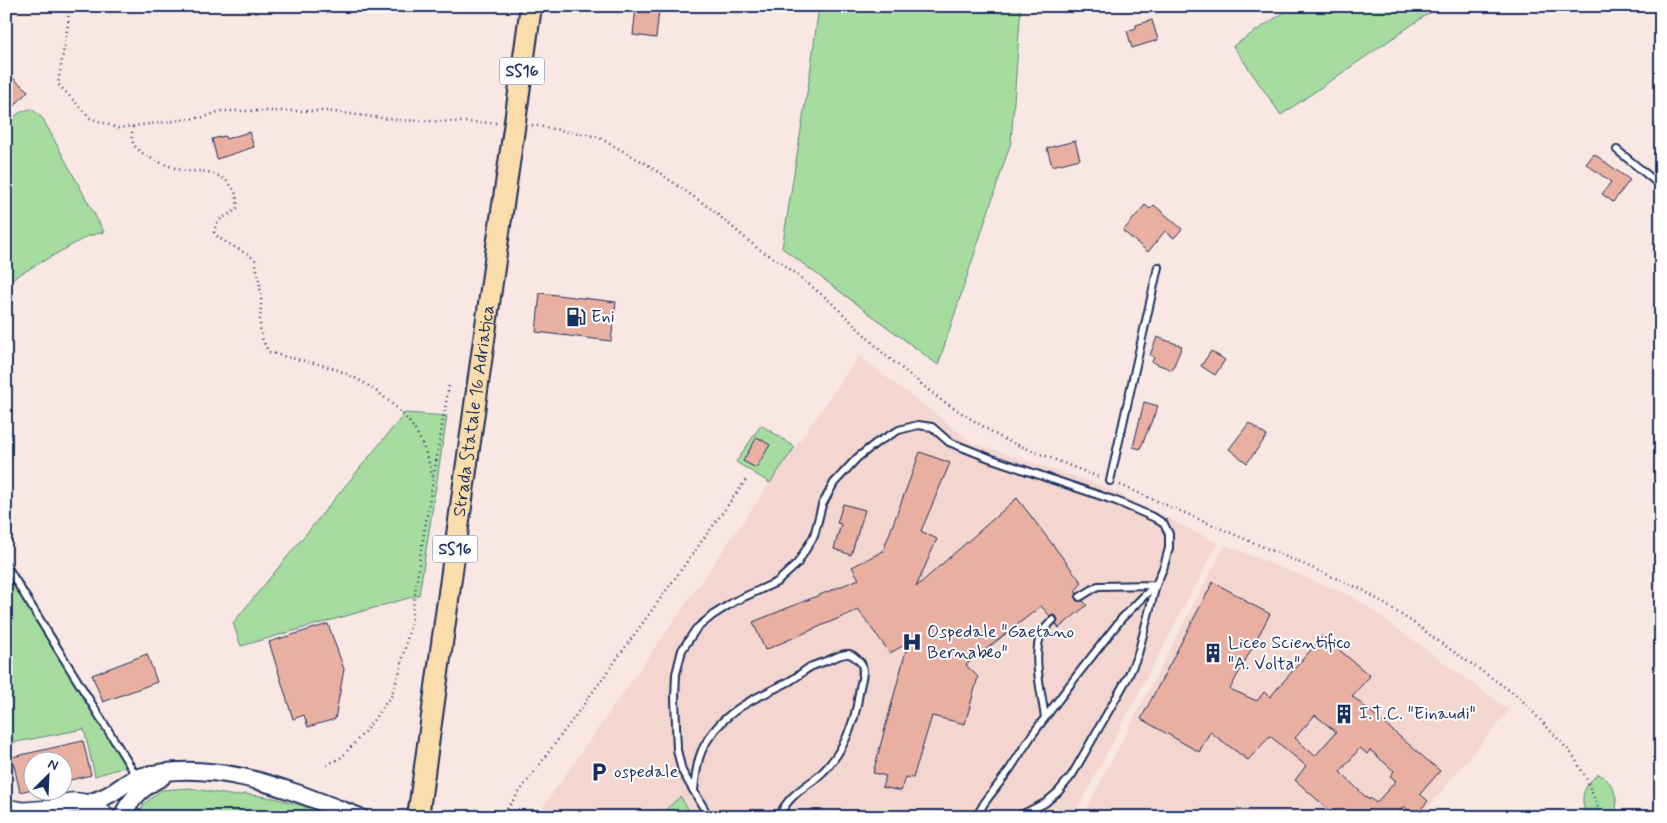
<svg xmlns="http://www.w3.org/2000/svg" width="1667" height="823" font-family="Mynerve,sans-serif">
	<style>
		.built { fill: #f4d6d0 }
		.green { fill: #a6dca0; stroke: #60867f }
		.building { fill: #e9b0a2; stroke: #1b2f5e; fill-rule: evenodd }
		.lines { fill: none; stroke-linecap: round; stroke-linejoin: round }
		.service-casing { stroke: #1b2f5e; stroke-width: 10 }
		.tertiary-casing { stroke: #1b2f5e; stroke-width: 20 }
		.secondary-casing { stroke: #1b2f5e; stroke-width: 22 }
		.primary-casing { stroke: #1b2f5e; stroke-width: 24 }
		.path { stroke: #1b2f5e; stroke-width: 2.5; stroke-dasharray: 1 4; stroke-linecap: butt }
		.service { stroke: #fff; stroke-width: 6 }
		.tertiary { stroke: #fff; stroke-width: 16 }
		.secondary { stroke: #fff; stroke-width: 19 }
		.primary { stroke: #fbddab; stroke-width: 20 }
		.primary-bridge-casing { stroke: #1b2f5e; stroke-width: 24; stroke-linecap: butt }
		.primary-bridge { stroke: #fbddab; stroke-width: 20 }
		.labels { text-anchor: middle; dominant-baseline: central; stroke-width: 4; stroke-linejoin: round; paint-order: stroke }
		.shield { fill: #fff; stroke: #5f6d8e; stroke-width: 1 }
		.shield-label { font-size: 16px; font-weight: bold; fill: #1b2f5e }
		.poi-label { font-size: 18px; fill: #1b2f5e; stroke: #fff; text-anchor: start }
		.street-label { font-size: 18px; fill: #1b2f5e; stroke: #fff }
	</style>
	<rect width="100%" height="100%" fill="#f8e7e3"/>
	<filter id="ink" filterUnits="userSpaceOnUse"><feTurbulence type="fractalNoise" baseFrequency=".02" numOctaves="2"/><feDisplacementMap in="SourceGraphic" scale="10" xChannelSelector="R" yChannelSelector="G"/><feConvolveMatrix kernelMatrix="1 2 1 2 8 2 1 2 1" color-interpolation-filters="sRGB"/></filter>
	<g filter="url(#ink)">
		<path class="built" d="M859 356 973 443 1100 485 1218 543 1073 817H536Z
			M1225 545 1354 597 1509 710 1420 817H1082Z"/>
		<path class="green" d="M819 6H1021L1011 142 938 365 782 248 810 74Z
			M1294 6H1436L1432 11 1281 115 1233 46Z
			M32 109 43 119 104 232 88 236 6 282V124C14 116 21 110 32 109Z
			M405 413 447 416 419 595 241 646 233 623Z
			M761 425 795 447 770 483 736 462Z
			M6 575 15 587 128 766 95 776 84 729 6 744Z
			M1598 774C1615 781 1619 801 1615 817H1587C1579 797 1583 787 1598 774Z
			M190 788 235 796 245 794 274 798 313 809 334 817H139L143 805 161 790Z
			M680 796 693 817H657L680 797Z"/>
		<path class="building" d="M636 7 659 10 656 38 633 35Z
			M1152 20 1158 40 1132 48 1127 31 1136 28V25Z
			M6 72 28 91 6 115Z
			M249 132 254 147 217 159 212 139 225 136 226 139Z
			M1075 141 1080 159 1052 166 1047 148Z
			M1594 154 1630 180 1613 202 1602 194 1611 182 1586 164Z
			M1145 205 1150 209 1154 205 1182 229 1174 238 1165 231 1148 252 1123 231Z
			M540 293 616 302 611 341 536 332Z
			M1157 337 1182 346 1172 370 1152 362 1154 357 1150 355Z
			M1211 351 1225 360 1215 375 1201 366Z
			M1144 402 1158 406 1140 449 1133 447Z
			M1249 423 1267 436 1247 463 1229 449Z
			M757 437 770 445 756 468 743 461Z
			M920 452 950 463 921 531 937 539 916 587 1017 498 1082 583 1075 591 1077 593 1075 598 1077 601H1083L1087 605 1059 628 1056 624 1058 621 1057 617 1054 615 1050 616 1041 606 966 665 978 677 965 724 932 716 913 778 905 777 901 791 882 787 886 776 873 773 908 643 890 653 858 610 765 650 753 622 859 579 852 567 883 551Z
			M843 504 865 510 851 555 834 549 841 524 837 523Z
			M1213 582 1246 600 1245 601 1270 614 1230 689 1257 701 1264 692 1270 697 1323 636 1370 676 1352 696 1440 771 1420 794 1428 801 1415 816 1404 806 1395 817H1337L1295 780 1306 766 1270 736 1248 760 1210 732 1199 752 1141 719ZM1315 715 1336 732 1315 756 1295 738ZM1360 748 1367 754 1370 750 1394 771 1390 776 1396 781 1376 803 1370 798 1369 800 1340 772Z
			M328 624 344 669 335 719 308 727 304 715 293 719 269 642Z
			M147 654 157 682 103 702 92 675Z
			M83 741 91 775 62 782V760H32V789L20 792 12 757Z"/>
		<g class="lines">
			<defs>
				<path id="service" d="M1617 150 1661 186
					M1110 481 1158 267
					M6 565 137 777
					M1080 597 1098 586 1156 585
					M1045 718C1042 695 1031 653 1042 632 1045 628 1049 624 1053 620
					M694 790C695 781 696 772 698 763 701 747 713 730 725 719 743 702 767 693 788 682 796 678 802 672 810 667 817 664 824 662 831 659 837 657 843 653 849 654 854 655 858 660 861 663 866 672 860 683 859 693 855 725 841 758 815 779 800 790 786 799 779 817
					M709 817 682 771 677 750 675 698 676 674 682 650 696 629 713 615 735 601 777 582 797 564 814 536 822 505 834 483 857 458 876 443 899 430 918 425 932 427 949 442 992 459 1116 501 1155 518 1164 524 1169 534V548L1164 566 1156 585 1138 654 1128 677 1072 775 1058 792 1045 803 1017 817
					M976 817 985 802 1010 769 1032 735 1078 674 1122 618 1155 585"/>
				<path id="tertiary" d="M85 804C93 801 102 799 110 794 119 789 129 780 139 777 214 756 292 791 360 817
					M122 817C130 798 144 786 162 777"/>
				<path id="secondary" d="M6 809 23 812 51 810
					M44 817C64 798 85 798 105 817"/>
				<g id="primary">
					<path id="s1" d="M418 817 497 246 513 136"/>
				</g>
			</defs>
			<use href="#service" class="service-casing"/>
			<use href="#tertiary" class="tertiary-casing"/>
			<use href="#secondary" class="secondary-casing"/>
			<use href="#primary" class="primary-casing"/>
			<path class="path" d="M69 6 68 24 58 84 90 118 118 128 205 117 220 111H327L397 120 499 123
				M532 125 598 137 648 165 710 208 757 248 782 263 831 302 884 354 941 400 1003 439 1101 478
				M133 127C132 133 131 139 134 145 140 156 170 167 182 170 188 172 195 171 201 171 221 173 240 186 237 208 227 219 218 214 214 232L219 238 255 259C257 271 260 283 261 295 262 318 255 331 269 352 290 359 311 361 332 368 365 379 404 407 420 439 426 452 430 465 433 479
				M1120 485 1363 590 1420 627 1434 638 1519 697 1572 754 1586 778 1602 817
				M327 765 342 757 367 729 391 696 400 671 411 622 420 557 449 385
				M501 817 595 689 746 480"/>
			<use href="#service" class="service"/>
			<use href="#tertiary" class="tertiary"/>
			<use href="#secondary" class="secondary"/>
			<use href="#primary" class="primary"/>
			<defs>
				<path id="primary-bridge" d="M513 136 531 6"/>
			</defs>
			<use href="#primary-bridge" class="primary-bridge-casing"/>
			<use href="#primary-bridge" class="primary-bridge"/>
		</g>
	</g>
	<defs>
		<symbol id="fuel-bare" viewBox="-9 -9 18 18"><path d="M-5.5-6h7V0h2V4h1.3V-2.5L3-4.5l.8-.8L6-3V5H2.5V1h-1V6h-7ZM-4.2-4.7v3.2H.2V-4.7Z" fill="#1b2f5e" stroke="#fff" stroke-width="2.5" paint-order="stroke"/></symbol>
		<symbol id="hospital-bare" viewBox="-9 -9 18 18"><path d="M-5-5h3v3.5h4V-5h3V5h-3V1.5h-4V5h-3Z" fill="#1b2f5e" stroke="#fff" stroke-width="2.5" paint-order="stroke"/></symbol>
		<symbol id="building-bare" viewBox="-9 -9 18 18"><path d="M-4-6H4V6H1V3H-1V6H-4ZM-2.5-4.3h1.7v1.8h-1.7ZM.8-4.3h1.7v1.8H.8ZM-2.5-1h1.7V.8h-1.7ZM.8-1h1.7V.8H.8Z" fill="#1b2f5e" stroke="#fff" stroke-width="2.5" paint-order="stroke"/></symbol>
		<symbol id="parking-bare" viewBox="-9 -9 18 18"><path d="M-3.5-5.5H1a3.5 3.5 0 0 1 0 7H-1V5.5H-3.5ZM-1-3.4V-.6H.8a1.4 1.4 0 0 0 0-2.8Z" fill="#1b2f5e" stroke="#fff" stroke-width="2.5" paint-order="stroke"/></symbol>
	</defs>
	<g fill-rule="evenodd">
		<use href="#fuel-bare" x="562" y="303" width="28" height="28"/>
		<use href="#hospital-bare" x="898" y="628" width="28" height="28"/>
		<use href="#building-bare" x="1199" y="639" width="28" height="28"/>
		<use href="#building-bare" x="1330" y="700" width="28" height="28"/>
		<use href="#parking-bare" x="585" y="758" width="28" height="28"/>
	</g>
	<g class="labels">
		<g class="shield">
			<rect x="499.5" y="57.5" width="45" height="27" rx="4"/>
			<rect x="432.5" y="535.5" width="45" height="27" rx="4"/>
		</g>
		<g class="shield-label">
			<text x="522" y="71">SS16</text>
			<text x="455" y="549">SS16</text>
		</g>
		<g class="poi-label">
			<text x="591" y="317">Eni</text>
			<text x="927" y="632">Ospedale "Gaetano<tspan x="927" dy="21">Bernabeo"</tspan></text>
			<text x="1228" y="643">Liceo Scientifico<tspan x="1228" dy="21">"A. Volta"</tspan></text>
			<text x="1359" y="714">I.T.C. "Einaudi"</text>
			<text x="614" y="772">ospedale</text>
		</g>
		<g class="street-label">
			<text stroke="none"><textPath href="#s1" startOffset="410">Strada Statale 16 Adriatica</textPath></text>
		</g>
	</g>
	<rect width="1667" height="823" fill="none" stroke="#fff" stroke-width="25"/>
	<rect x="12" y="12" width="1642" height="798" fill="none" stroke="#1b2f5e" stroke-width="2" filter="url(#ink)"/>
	<g transform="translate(48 776) rotate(24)"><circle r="24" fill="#ffffff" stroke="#a4acbf"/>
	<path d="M0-4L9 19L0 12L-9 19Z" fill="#1b2f5e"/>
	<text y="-8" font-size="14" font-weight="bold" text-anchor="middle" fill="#1b2f5e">N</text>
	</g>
</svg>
